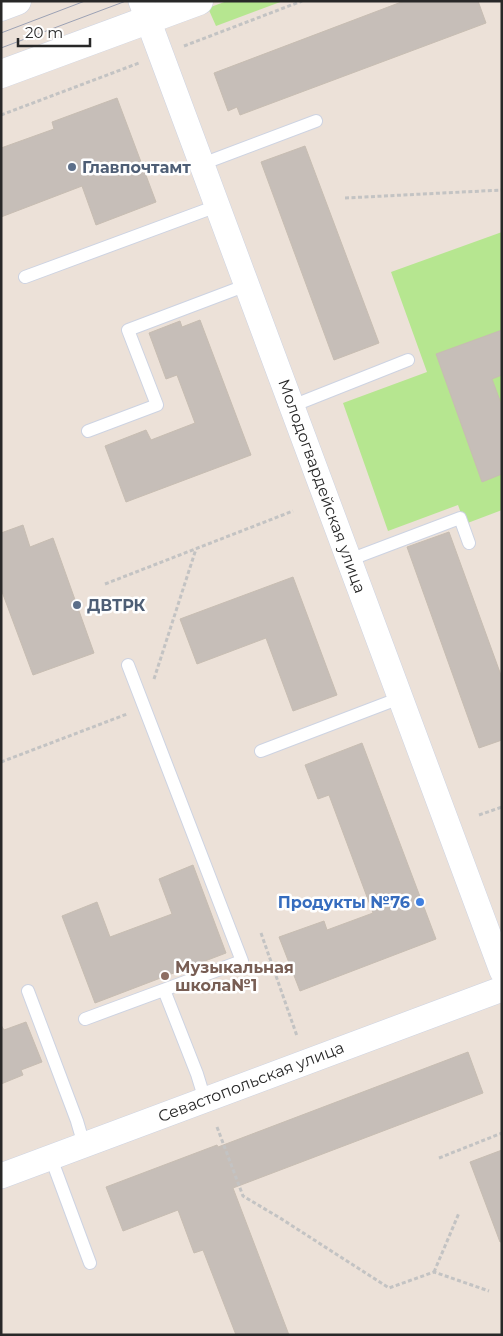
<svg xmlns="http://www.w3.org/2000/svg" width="503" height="1336" font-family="Montserrat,sans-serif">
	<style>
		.green { fill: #b6e690 }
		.building { fill: #c6beb8; stroke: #c7bdb2 }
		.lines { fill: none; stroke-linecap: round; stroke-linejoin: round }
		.lane-casing { stroke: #cdd3e2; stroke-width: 14 }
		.street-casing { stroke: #cdd3e2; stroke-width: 26 }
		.secondary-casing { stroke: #cdd3e2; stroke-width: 29 }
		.path { stroke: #c3c3c3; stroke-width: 3; stroke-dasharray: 4 2.5; stroke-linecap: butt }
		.lane { stroke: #fff; stroke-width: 12 }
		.street { stroke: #fff; stroke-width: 25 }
		.secondary { stroke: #fff; stroke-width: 28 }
		.tram { stroke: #9ba1b4; stroke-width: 1 }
		.service-dot { fill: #5c6f8a; stroke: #fff; stroke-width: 2 }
		.shop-dot { fill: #3f7fe0; stroke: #fff; stroke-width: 2 }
		.education-dot { fill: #8d6e63; stroke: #fff; stroke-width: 2 }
		.labels { text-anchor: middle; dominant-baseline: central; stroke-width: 5; stroke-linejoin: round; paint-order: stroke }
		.service-label { font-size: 16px; font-weight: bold; fill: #4e5e75; stroke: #fff; text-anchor: start }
		.street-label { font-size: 16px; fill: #282828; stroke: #fff }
		.shop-label { font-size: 16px; font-weight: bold; fill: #366cbe; stroke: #fff; text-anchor: end }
		.education-label { font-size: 16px; font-weight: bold; fill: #785e54; stroke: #fff; text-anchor: start }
	</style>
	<rect width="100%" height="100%" fill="#ece1d8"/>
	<path class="green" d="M227 1H283L216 26 208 8Z
		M502 232V510L465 524 458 505 388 531 343 403 427 372 391 272Z"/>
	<path class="building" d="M404 1H478L486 23 240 115 237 107 228 111 214 73Z
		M117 98 156 202 96 225 82 186 1 217V148L54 129 52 122Z
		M305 146 379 343 334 360 261 162Z
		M200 320 251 455 126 502 105 446 146 430 151 440 195 423 177 375 166 379 149 333 180 321 182 327Z
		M502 330V375L492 379 502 406V474L482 482 436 354Z
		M23 525 30 547 53 538 94 653 33 675 1 589V533Z
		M449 532 502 678V740L479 748 407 547Z
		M293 577 337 695 293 711 266 638 197 664 180 619Z
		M362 743 436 939 300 991 279 937 324 921 327 930 373 913 329 795 318 799 305 765Z
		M193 865 226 953 95 1003 62 916 97 902 110 937 172 914 159 879Z
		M26 1022 42 1062 21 1070 23 1075 1 1084V1025L4 1030Z
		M468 1052 483 1093 233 1188 289 1335H236L203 1250 194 1253 178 1210 123 1231 106 1187 217 1145 218 1147Z
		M502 1150V1242H500L470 1162Z"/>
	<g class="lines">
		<defs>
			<path id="lane" d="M202 164 316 121
				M25 277 217 206
				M292 406 408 360
				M88 431 157 405 128 330 247 285
				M349 560 460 518 469 543
				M261 751 400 698
				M164 990 197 1074 205 1100
				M28 991 77 1121 84 1145
				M85 1019 242 961 128 665
				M51 1158 90 1263"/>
			<path id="street" d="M141 1 502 971
				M1 1176 502 989"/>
			<path id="secondary" d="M1 7 17 1
				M1 74 199 1"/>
		</defs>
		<use href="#lane" class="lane-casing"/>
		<use href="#street" class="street-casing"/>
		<use href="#secondary" class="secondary-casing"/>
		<path class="path" d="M184 46 302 1
			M1 115 139 63
			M345 198 502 190
			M105 584 293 511
			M154 679 196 549
			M1 762 127 714
			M479 815 502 807
			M261 933 297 1036
			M217 1127 243 1196 280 1218 389 1288 434 1272 489 1291
			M439 1158 502 1133
			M434 1272 459 1213"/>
		<use href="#lane" class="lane"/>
		<use href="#street" class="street"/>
		<use href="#secondary" class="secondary"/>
		<path class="tram" d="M1 33 85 1
			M1 48 126 1"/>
	</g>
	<g class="service-dot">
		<circle cx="72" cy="167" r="5"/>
		<circle cx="77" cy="605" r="5"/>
	</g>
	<circle class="shop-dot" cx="420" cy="902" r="5"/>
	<circle class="education-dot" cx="165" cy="976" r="5"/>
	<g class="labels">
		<g class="service-label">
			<text x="82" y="167">Главпочтамт</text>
			<text x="87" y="605">ДВТРК</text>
		</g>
		<g class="street-label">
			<text transform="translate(322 486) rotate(70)">Молодогвардейская улица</text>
			<text transform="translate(251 1082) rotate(-21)">Севастопольская улица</text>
		</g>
		<g class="shop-label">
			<text x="410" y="902">Продукты №76</text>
		</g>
		<g class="education-label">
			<text x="175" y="967">Музыкальная<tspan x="175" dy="18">школа№1</tspan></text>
		</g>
	</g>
	<rect width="503" height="1336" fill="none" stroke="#282828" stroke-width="5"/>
	<path d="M18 38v8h72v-8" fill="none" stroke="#282828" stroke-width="2.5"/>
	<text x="25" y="38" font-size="15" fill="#282828" stroke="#ffffff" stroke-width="4" paint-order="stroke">20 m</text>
</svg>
